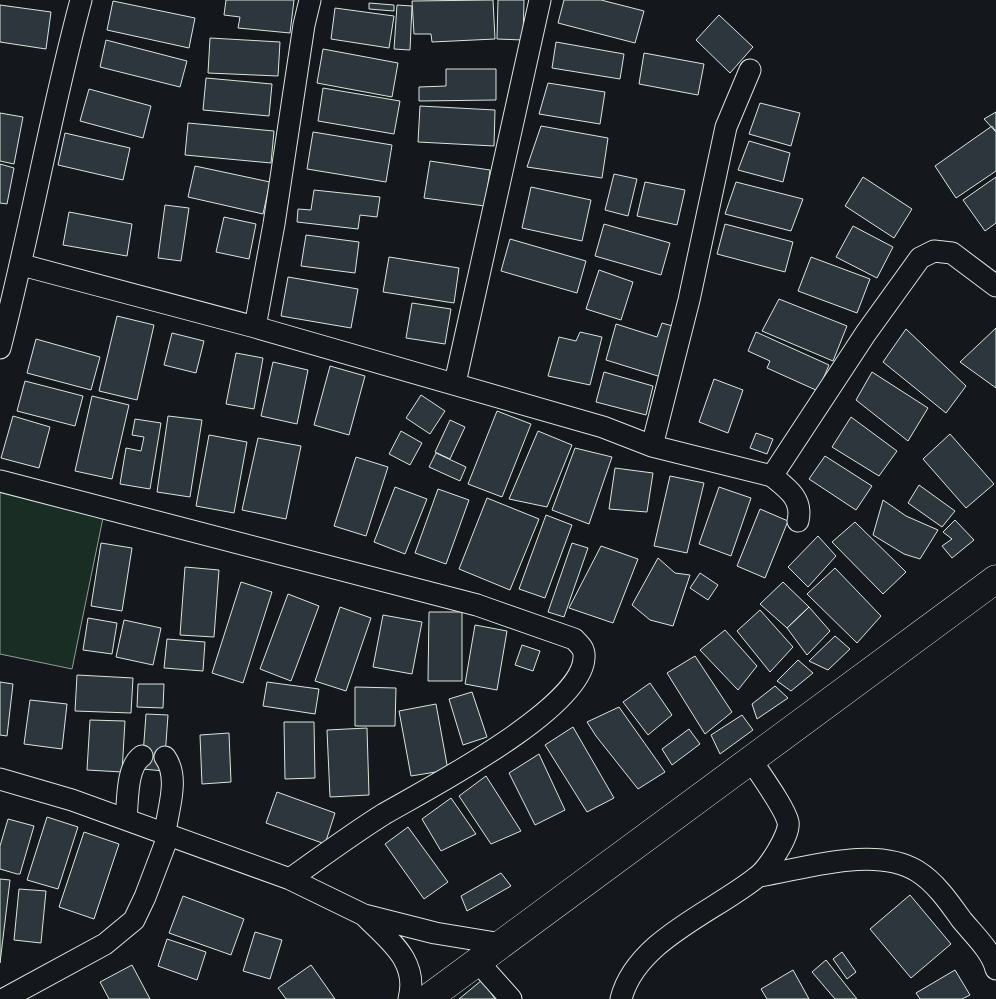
<svg xmlns="http://www.w3.org/2000/svg" width="996" height="999" font-family="'Titillium Web',sans-serif">
	<style>
		.green { fill: #1a2d24; stroke: #939e99 }
		.building { fill: #2c363c; stroke: #d8e6dc }
		.lines { fill: none; stroke-linecap: round; stroke-linejoin: round }
		.minor-casing { stroke: #d8e6dc; stroke-width: 23 }
		.major-casing { stroke: #d8e6dc; stroke-width: 29 }
		.minor { stroke: #14181c; stroke-width: 21 }
		.major { stroke: #14181c; stroke-width: 28 }
	</style>
	<rect width="100%" height="100%" fill="#14181c"/>
	<path class="green" d="M0 492 104 513 72 669 0 654Z"/>
	<path class="building" d="M226 0H294L290 33 238 28 240 17 224 15Z
		M493 0 495 39 432 42 431 34H414L412 1Z
		M498 0H524L523 40 497 39Z
		M564 0H601L644 11 635 43 558 23Z
		M113 1 195 18 189 48 107 30Z
		M369 3 394 5V11L369 9Z
		M0 5 51 12 46 49 0 42Z
		M397 5 412 6 410 50 394 49Z
		M335 8 394 16 389 48 331 39Z
		M719 15 753 47 730 73 696 40Z
		M210 38 280 42 278 76 208 73Z
		M106 40 187 61 180 87 100 67Z
		M556 42 624 54 620 79 552 68Z
		M323 49 398 63 392 97 317 83Z
		M644 53 704 64 698 95 639 84Z
		M446 69H496V100L419 101V87L446 86Z
		M206 78 272 84 269 116 203 110Z
		M548 83 605 92 600 124 539 114Z
		M323 88 400 101 394 134 318 121Z
		M89 89 151 106 143 138 80 121Z
		M760 103 800 113 791 146 749 134Z
		M420 106 495 110 494 146 418 142Z
		M996 112V132L984 119Z
		M0 113 23 117 14 164 0 161Z
		M188 123 274 131 271 163 185 155Z
		M541 126 608 138 602 178 527 167Z
		M992 126 996 132V171L956 198 935 166Z
		M313 132 392 145 386 182 307 169Z
		M65 133 130 148 123 180 58 165Z
		M749 141 790 153 783 182 738 170Z
		M430 161 490 170 485 206 424 198Z
		M0 164 14 168 7 204 0 203Z
		M195 166 270 182 263 214 188 197Z
		M614 174 637 179 628 216 605 210Z
		M863 177 912 209 894 238 845 206Z
		M996 177V223L985 231 963 200Z
		M645 182 685 190 677 225 637 216Z
		M736 182 803 199 791 231 725 214Z
		M531 187 591 200 582 241 522 228Z
		M314 190 380 197 377 217 360 215 358 229 297 222 298 209 311 210Z
		M165 205 189 208 181 261 158 258Z
		M69 212 132 224 127 256 63 245Z
		M224 217 256 224 249 259 216 252Z
		M604 224 670 243 661 275 595 256Z
		M725 224 793 242 785 272 717 254Z
		M853 226 893 247 877 278 836 257Z
		M306 235 359 242 355 273 301 266Z
		M510 239 586 261 577 293 501 271Z
		M389 257 459 268 454 303 383 292Z
		M811 257 870 279 857 313 798 291Z
		M599 270 633 282 621 320 586 309Z
		M288 277 358 289 351 328 281 316Z
		M779 299 847 326 833 361 762 331Z
		M412 303 451 309 445 344 406 338Z
		M117 316 154 325 137 400 99 391Z
		M662 323 676 327 661 377 606 360 616 324 657 337Z
		M996 328V388L960 362Z
		M906 329 966 386 946 413 883 362Z
		M580 332 602 337 590 385 548 376 559 337 576 341Z
		M756 332 829 365 818 391 767 368 770 361 748 351Z
		M172 333 204 341 196 373 164 365Z
		M36 339 100 357 91 390 27 373Z
		M236 353 263 358 254 409 226 404Z
		M273 362 308 370 297 424 261 416Z
		M330 366 365 376 349 435 314 425Z
		M604 372 653 386 646 415 596 402Z
		M872 372 928 408 908 441 856 400Z
		M714 379 743 390 728 433 699 422Z
		M25 381 83 396 75 426 17 411Z
		M421 395 445 411 430 434 406 418Z
		M92 396 129 405 112 479 75 471Z
		M497 411 531 424 502 497 468 484Z
		M13 416 50 427 39 468 1 458Z
		M168 416 202 420 190 497 157 492Z
		M851 417 897 451 879 476 832 447Z
		M135 419 161 423 150 489 120 484 126 448 141 451 144 437 132 435Z
		M450 420 465 427 450 459 435 452Z
		M401 431 422 443 410 465 389 454Z
		M538 431 572 445 547 507 509 499Z
		M756 433 773 439 767 454 750 448Z
		M950 434 994 484 966 508 923 459Z
		M209 435 247 442 234 513 196 506Z
		M258 438 301 446 286 519 242 510Z
		M575 448 612 457 589 524 552 510Z
		M436 453 466 467 460 481 429 467Z
		M825 456 872 486 856 510 809 479Z
		M356 457 388 467 366 536 334 526Z
		M615 468 653 473 647 512 609 509Z
		M670 476 704 483 687 553 654 546Z
		M919 485 955 511 942 527 908 503Z
		M395 487 427 499 405 554 374 542Z
		M719 487 751 498 731 556 699 544Z
		M438 489 469 500 446 564 415 553Z
		M487 498 539 519 510 590 459 569Z
		M883 500 906 516 938 530 920 559 904 554 873 535Z
		M760 509 788 521 765 578 737 566Z
		M546 515 572 525 545 598 519 589Z
		M955 520 974 540 952 558 942 546 952 539 943 532Z
		M855 522 906 572 883 594 832 542Z
		M818 536 836 556 808 587 788 567Z
		M101 543 132 548 122 611 91 606Z
		M572 543 588 548 564 617 548 612Z
		M601 546 638 559 613 623 569 608Z
		M658 558 675 573 690 575 673 626 650 620 632 605Z
		M185 567 219 570 214 637 180 635Z
		M835 568 881 616 857 643 807 594Z
		M700 573 718 585 708 600 690 588Z
		M241 582 272 592 243 683 212 673Z
		M783 582 809 607 787 628 760 604Z
		M288 594 319 606 291 681 260 669Z
		M340 607 371 618 346 691 315 681Z
		M809 607 830 631 807 655 787 628Z
		M760 610 793 647 770 672 737 631Z
		M429 612H462V681H428Z
		M383 615 422 622 412 674 373 667Z
		M88 618 117 623 112 654 83 650Z
		M124 620 161 628 153 665 116 657Z
		M475 625 507 631 497 690 465 684Z
		M725 630 757 666 738 690 700 650Z
		M835 636 850 649 828 670 809 661Z
		M167 639 205 642 203 671 164 668Z
		M522 645 540 651 533 671 515 665Z
		M695 656 732 712 705 734 667 673Z
		M798 660 813 673 791 691 777 681Z
		M77 675 133 678 131 713 75 711Z
		M0 682 13 684 7 736 0 735Z
		M267 682 319 689 315 714 263 706Z
		M650 683 672 715 648 735 623 702Z
		M138 684H164L163 708 137 707Z
		M775 686 788 698 757 719 752 704Z
		M355 687 396 688 395 726H355Z
		M472 692 487 737 463 745 449 699Z
		M30 700 67 704 62 749 24 744Z
		M436 704 448 770 411 776 399 711Z
		M619 707 665 772 638 789 596 736 587 722Z
		M146 714 168 715 164 771 142 769Z
		M742 715 753 730 720 754 711 735Z
		M90 720 125 721 122 772 87 770Z
		M284 722H314L315 778 285 779Z
		M573 727 614 798 587 812 545 745Z
		M367 728 369 795 330 797 327 730Z
		M689 729 700 744 672 765 662 749Z
		M229 733 231 782 202 784 200 735Z
		M539 754 565 810 535 825 509 773Z
		M486 776 521 831 491 844 459 796Z
		M277 792 335 813 325 844 266 823Z
		M451 798 476 834 441 851 422 819Z
		M47 817 78 827 58 889 27 880Z
		M8 819 34 826 20 874H17L0 869V846Z
		M408 827 448 882 424 899 385 844Z
		M84 832 119 844 94 919 59 907Z
		M501 873 511 886 467 911 461 896Z
		M0 879 10 880 0 963Z
		M19 889 46 891 41 943 14 940Z
		M910 895 951 944 911 978 870 929Z
		M183 896 244 919 231 955 169 933Z
		M255 932 282 940 270 979 243 971Z
		M167 939 206 952 197 980 158 966Z
		M842 952 856 972 847 979 833 959Z
		M826 960 857 999H835L812 972Z
		M132 965 150 999H109L100 982Z
		M311 965 335 999H286L278 988Z
		M793 970 809 999H767L761 989Z
		M955 970 970 995 962 999H920L916 993Z
		M482 980 495 999H459Z"/>
	<g class="lines">
		<defs>
			<path id="minor" d="M22 265 255 327 603 427 652 446 772 476C788 489 803 499 798 521
				M255 327 274 224 304 25 310 0
				M0 348C30 233 50 115 81 0
				M455 383 540 0
				M652 446 689 300 726 127 750 70
				M772 476 866 333 920 258 934 251 952 253 996 286
				M0 481 477 605 574 639C580 645 585 649 584 658 582 709 427 789 384 814 352 834 321 857 290 879
				M0 779 72 800 290 879 364 915 435 933 502 944
				M126 819C128 801 126 767 142 756
				M165 833C168 808 180 778 165 757
				M759 876C804 869 875 845 917 871 935 882 949 902 961 919 973 934 991 950 996 969
				M364 915C388 940 419 960 409 999
				M478 962 511 999
				M4 999 105 944 134 920 145 897 169 834
				M621 999C636 940 714 912 757 877 767 870 791 834 788 822 785 808 760 774 751 760"/>
			<path id="major" d="M427 999 996 579"/>
		</defs>
		<use href="#minor" class="minor-casing"/>
		<use href="#major" class="major-casing"/>
		<use href="#minor" class="minor"/>
		<use href="#major" class="major"/>
	</g>
</svg>
